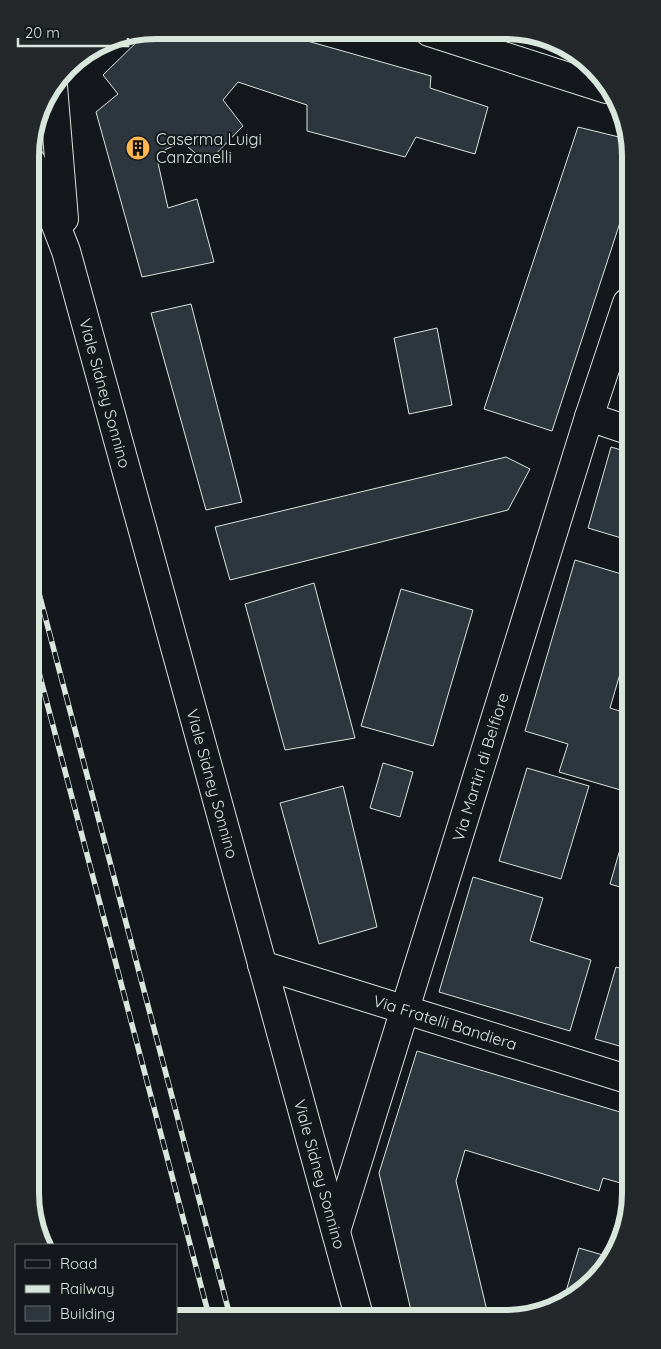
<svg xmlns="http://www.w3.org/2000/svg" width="661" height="1349" font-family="Quicksand,sans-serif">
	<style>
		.building { fill: #2c363c; stroke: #d8e6dc }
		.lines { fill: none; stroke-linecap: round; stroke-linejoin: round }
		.minor-casing { stroke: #d8e6dc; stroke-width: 30 }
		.minor { stroke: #14181c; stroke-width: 28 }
		.rail-casing { stroke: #d8e6dc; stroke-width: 5.5 }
		.rail { stroke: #14181c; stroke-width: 4; stroke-dasharray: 11; stroke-linecap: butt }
		.labels { text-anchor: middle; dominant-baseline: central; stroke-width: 4; stroke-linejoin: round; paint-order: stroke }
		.poi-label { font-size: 16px; fill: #d8e6dc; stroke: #14181c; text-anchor: start }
		.street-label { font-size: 16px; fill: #d8e6dc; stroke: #14181c }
		.rim { fill: none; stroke: #d8e6dc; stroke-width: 6 }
	</style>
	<rect width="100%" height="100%" fill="#14181c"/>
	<path class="building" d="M155 30 272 31 431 76 430 88 488 107 475 154 416 137 405 157 307 131V105L238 82 223 100 243 126 207 163 182 142 156 154 168 208 197 199 214 262 142 277 96 112 118 94 103 75 148 31Z
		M578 127 627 139V201L552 431 484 409Z
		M191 304 242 502 206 510 151 313Z
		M437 328 452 405 409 414 394 338Z
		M611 447 628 452V540L588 528Z
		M506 457 530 469 508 510 230 580 215 527Z
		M575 560 628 576 629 643 610 708 629 714V775L624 791 559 772 568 744 525 731Z
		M314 583 355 738 285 750 245 604Z
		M401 589 473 610 433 746 361 726Z
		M383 763 413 772 400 817 370 808Z
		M527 768 589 786 561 879 499 861Z
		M343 786 377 927 319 944 280 803Z
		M629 818 630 890 610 884Z
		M473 877 543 898 530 941 591 960 570 1031 439 992Z
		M616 967 630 971V1049L595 1039Z
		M417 1051 630 1115 631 1186 603 1178 599 1191 465 1150 456 1181 488 1315H412L379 1173Z
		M615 1225 625 1227 622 1241 600 1276 564 1298 579 1248 606 1256Z"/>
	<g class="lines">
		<defs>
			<g id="minor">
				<path d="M429 32 606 89"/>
				<path d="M53 86 64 219"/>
				<path id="s1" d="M31 161 66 251 359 1316"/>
				<path d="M589 417 628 430"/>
				<path id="s2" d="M262 965 630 1080"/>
				<path id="s3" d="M336 1231 589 417 627 303"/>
			</g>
		</defs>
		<use href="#minor" class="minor-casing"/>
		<use href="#minor" class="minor"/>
		<defs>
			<path id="rail" d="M32 567 230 1316
				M33 650 209 1316"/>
		</defs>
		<use href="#rail" class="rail-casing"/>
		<use href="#rail" class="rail"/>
	</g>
	<defs>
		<symbol id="building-disc" viewBox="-11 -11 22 22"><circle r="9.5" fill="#ffb74d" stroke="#14181c"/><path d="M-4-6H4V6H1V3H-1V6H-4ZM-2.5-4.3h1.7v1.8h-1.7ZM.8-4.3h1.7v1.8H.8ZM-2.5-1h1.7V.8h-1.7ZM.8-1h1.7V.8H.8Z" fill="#111"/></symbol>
	</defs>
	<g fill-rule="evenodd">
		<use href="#building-disc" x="124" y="134" width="28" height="28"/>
	</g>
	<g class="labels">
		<g class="poi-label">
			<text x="156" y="139">Caserma Luigi<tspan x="156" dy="18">Canzanelli</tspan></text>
		</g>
		<g class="street-label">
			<text stroke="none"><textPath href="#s1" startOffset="244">Viale Sidney Sonnino</textPath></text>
			<text stroke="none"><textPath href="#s3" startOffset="486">Via Martiri di Belfiore</textPath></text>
			<text stroke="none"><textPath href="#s1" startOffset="649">Viale Sidney Sonnino</textPath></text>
			<text stroke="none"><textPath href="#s2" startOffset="192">Via Fratelli Bandiera</textPath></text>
			<text stroke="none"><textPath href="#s1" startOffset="1054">Viale Sidney Sonnino</textPath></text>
		</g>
	</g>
	<path d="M0 0H661V1349H0ZM156 39H505A117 117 0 0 1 622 156V1193A117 117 0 0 1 505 1310H156A117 117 0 0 1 39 1193V156A117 117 0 0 1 156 39Z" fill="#24282b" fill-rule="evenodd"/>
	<path class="rim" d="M156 39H505A117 117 0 0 1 622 156V1193A117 117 0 0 1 505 1310H156A117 117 0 0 1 39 1193V156A117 117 0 0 1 156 39Z"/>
	<rect x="15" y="1244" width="162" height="90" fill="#14181c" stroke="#626a69"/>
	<rect x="25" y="1260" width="25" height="8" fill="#14181c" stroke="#626a69"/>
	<text x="60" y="1269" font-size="15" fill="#d8e6dc">Road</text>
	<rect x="25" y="1285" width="25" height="8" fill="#d8e6dc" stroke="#626a69"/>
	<text x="60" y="1294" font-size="15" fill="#d8e6dc">Railway</text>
	<rect x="25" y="1306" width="25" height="15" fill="#2c363c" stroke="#626a69"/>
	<text x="60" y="1319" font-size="15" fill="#d8e6dc">Building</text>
	<path d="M18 38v8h110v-8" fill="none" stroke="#d8e6dc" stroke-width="2.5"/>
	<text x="25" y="38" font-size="15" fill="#d8e6dc" stroke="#14181c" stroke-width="4" paint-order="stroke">20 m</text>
</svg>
